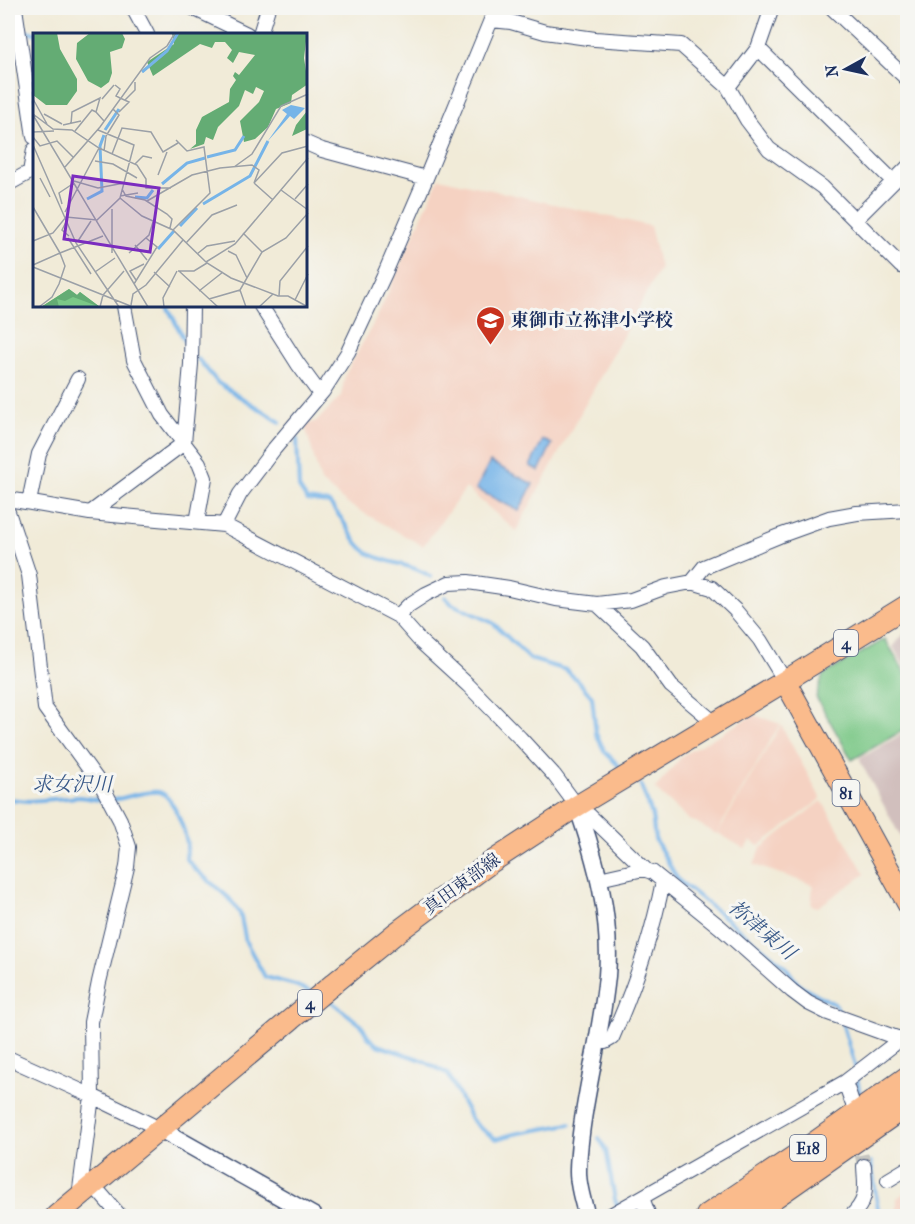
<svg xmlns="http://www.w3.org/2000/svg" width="915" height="1224" font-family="'IM FELL French Canon','Noto Serif JP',serif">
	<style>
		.built { fill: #f5d2c2 }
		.industrial { fill: #d1bfbd }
		.green { fill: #7bc887; stroke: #4b7c72; stroke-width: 1.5 }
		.water { fill: #76b4e8; stroke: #4872a3; stroke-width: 1.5 }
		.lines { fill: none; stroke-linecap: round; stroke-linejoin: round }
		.stream { stroke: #76b4e8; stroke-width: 4 }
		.minor-tunnel { stroke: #c6c5c0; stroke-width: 14; stroke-dasharray: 14 7; stroke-linecap: butt }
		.minor-casing { stroke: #3b4b70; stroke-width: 16 }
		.tertiary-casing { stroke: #3b4b70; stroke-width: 19 }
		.primary-casing { stroke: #3b4b70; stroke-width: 23 }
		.motorway-casing { stroke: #3b4b70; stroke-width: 26 }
		.minor { stroke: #fff; stroke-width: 14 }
		.tertiary { stroke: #fff; stroke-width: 16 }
		.primary { stroke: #fabb8c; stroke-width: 21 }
		.motorway { stroke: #fabb8c; stroke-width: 24 }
		.labels { text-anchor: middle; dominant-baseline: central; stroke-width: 6; stroke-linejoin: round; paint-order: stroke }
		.shield { fill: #f6f6f2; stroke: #5d6b8a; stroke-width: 1.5 }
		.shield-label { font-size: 16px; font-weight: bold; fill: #1b2f5e }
		.poi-label { font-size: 18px; font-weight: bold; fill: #1b2f5e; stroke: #f6f6f2; text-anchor: start }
		.street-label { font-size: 18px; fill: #1b2f5e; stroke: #f6f6f2 }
		.water-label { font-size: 20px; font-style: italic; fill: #365787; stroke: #f6f6f2 }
		.inset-river { fill: none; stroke: #76b4e8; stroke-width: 3 }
		.inset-road { fill: none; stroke: #9ba0a7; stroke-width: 1.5 }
		.view { fill: #7b2cbf; fill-opacity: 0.15; stroke: #7b2cbf; stroke-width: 3 }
		.inset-edge { fill: none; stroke: #1b2f5e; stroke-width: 3 }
	</style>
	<rect width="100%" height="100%" fill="#f6f6f2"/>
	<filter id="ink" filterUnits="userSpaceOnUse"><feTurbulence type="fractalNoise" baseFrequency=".0167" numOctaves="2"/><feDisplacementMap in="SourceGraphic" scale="12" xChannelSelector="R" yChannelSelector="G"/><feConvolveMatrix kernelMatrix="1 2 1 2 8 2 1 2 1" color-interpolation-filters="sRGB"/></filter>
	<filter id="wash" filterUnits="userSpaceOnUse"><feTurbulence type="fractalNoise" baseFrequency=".008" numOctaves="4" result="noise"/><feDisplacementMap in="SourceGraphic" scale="24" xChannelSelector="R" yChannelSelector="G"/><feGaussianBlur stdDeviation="1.35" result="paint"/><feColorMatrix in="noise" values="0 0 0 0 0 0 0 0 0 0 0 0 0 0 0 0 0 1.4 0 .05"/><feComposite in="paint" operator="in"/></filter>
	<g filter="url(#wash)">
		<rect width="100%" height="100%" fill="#f1ebd8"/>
		<path class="built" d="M439 178 650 226 660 268 516 531 466 488 423 546 346 503 321 482 305 426 318 420 341 396 345 375 378 315Z
			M754 715 780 724 716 834 696 822 690 821 655 789 683 755Z
			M781 725 821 799 759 846 751 841 745 849 718 833Z
			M822 801 865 874 818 907 811 905 813 885 754 865 761 848Z
			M907 1191V1216H897V1198Z"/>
		<path class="industrial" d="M907 630V671L893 647Z
			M907 731V849L859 759Z"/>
		<path class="green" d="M885 639 907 676V728L852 760 816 697 823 675Z"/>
		<path class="water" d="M543 440 552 444 539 471 530 466Z
			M490 462 533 484 519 511 476 489Z"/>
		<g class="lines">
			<path class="stream" d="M8 27H10
				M27 31 35 33V34
				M167 306 186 343
				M198 359 218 383 280 422
				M297 439 299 488 307 500 329 503C333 508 337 513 341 518 349 530 356 546 370 554 389 564 413 564 431 577
				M445 597 452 604 493 623 530 659 566 670 578 681 592 697 596 734 605 752 619 766
				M641 785 652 815 655 839 678 880 785 966 798 984 836 1005 839 1012
				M8 799 29 801 80 797 105 801
				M113 800C125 798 148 790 159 792 173 795 185 831 187 844 187 849 187 854 186 858L195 869 229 898 240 913 246 942 265 977 295 985 313 993
				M328 999 361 1025 368 1037 377 1045 422 1060 448 1074 471 1119 479 1127 496 1139 514 1134 570 1124
				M842 1022 856 1069
				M857 1077 860 1095
				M599 1138 606 1150 615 1200 618 1206
				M871 1162 879 1216"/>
		</g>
	</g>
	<g filter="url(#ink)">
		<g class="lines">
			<path class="minor-tunnel" d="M858 1134 864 1166"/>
			<defs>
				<path id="minor" d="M15 8 34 137
					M133 8 147 34
					M193 8 247 34
					M832 8 908 80
					M491 20 511 22 545 32 595 39 681 45 728 87 747 120 769 149 822 187 901 266 908 267
					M260 34 268 8
					M758 48 893 181
					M728 87 758 48 772 8
					M306 143 322 150 426 178
					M8 184 30 172 34 150
					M855 220 908 167
					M124 306 134 360 162 415 199 463 205 478 197 522
					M261 306 298 364 320 394
					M8 499 90 513 224 525 398 616 421 642 468 685 520 738 554 775 577 806
					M29 502 39 454 78 379
					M8 512 29 575 45 708 103 788 120 820 129 847 127 867 99 982 91 1022 92 1096 79 1197
					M90 513 184 443 191 364 192 306
					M224 525 240 494 274 449 323 391 348 352 385 273 426 178 491 20 494 8
					M692 582 704 567 779 536 829 518 857 513 908 510
					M597 604 642 646 671 686 715 723
					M398 616 409 605 426 594 449 583 468 582 509 588 556 599 597 604 631 600 666 587 692 582 712 588 735 610 760 640 785 681
					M589 815 646 870
					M599 879 639 870H646L652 872 720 927 792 991 808 1003 828 1013 900 1039
					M597 1040 605 1042 612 1038C635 986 652 937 663 881
					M8 1058 92 1096 160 1129
					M845 1082 852 1102
					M888 1180 908 1168
					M93 1185 120 1216
					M642 1198 649 1216
					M609 1216 845 1082 906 1035
					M851 1216C869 1199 865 1188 864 1166"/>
				<path id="tertiary" d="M577 806C596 860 612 918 607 976 602 1027 589 1076 582 1126 580 1141 578 1156 578 1172 578 1187 583 1202 587 1216
					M160 1129 314 1216"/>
				<path id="primary" d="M785 681 908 904
					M56 1216 332 985 396 933 490 863 577 806 785 681 908 605"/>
				<path id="motorway" d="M708 1216 805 1151 908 1078
					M746 1216 908 1103"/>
			</defs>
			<use href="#minor" class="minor-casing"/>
			<use href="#tertiary" class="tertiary-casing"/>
			<use href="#primary" class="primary-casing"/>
			<use href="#motorway" class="motorway-casing"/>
			<use href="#minor" class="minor"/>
			<use href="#tertiary" class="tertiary"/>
			<use href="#primary" class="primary"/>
			<use href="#motorway" class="motorway"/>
		</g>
	</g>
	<defs>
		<symbol id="school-pin" viewBox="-11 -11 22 30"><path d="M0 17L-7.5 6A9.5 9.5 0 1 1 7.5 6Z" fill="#c8321e" stroke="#f6f6f2"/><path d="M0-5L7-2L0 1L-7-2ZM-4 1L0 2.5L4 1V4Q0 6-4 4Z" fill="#fff"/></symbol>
	</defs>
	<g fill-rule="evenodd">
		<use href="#school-pin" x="474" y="304" width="33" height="45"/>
	</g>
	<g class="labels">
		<g class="shield">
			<rect x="834" y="630" width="24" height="26" rx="4.5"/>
			<rect x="832.5" y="780" width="27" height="26" rx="4.5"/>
			<rect x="298" y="990" width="24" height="26" rx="4.5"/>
			<rect x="790" y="1135" width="36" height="26" rx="4.5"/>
		</g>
		<g class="shield-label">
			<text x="846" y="643">4</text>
			<text x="846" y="793">81</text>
			<text x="310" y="1003">4</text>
			<text x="808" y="1148">E18</text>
		</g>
		<g class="poi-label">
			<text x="511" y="320">東御市立祢津小学校</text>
		</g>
		<g class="street-label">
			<text transform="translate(462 884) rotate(-36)">真田東部線</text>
		</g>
		<g class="water-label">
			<text x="72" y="784">求女沢川</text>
			<text transform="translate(762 930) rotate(40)">祢津東川</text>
		</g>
	</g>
	<g transform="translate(33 33)">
		<rect width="274" height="274" fill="#f1ebd8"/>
		<path d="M36 256 44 262 47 259 67 274H8Z" fill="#7bc887"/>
		<path d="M0 0H24L27 16 44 46V58L34 72H13L0 62ZM57 0H89L92 6 89 15 77 19 79 40 76 49 68 55 55 48 43 26 44 10ZM139 0H274L271 25 275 51 259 62 258 70 243 76 235 94 222 106 211 109 207 88 226 69 231 58 223 54 220 61 212 57 206 73 185 94 180 107 173 104 171 111 157 116 163 111V97L169 84 196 69 197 56 203 47 200 43 202 39 206 42 222 22 206 19 200 30 194 25 199 17 192 9H182L179 15 167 11 120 43 114 29 141 11ZM274 78V96L259 103 263 92ZM36 256 44 262 47 259 67 274 40 264 32 268 24 266 26 274H8Z" fill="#64ac74"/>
		<path d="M258 72 272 75 261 86 257 83 234 109 254 81 249 77Z" fill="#76b4e8"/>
		<path class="inset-river" d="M109 39 134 18 145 0M72 97 86 76M174 124 202 117 211 103M129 151 154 130 172 125M102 164 114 165 120 157M54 166 69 158 67 113 71 102M170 171 217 143 235 108M147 193 164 175M125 216 141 198"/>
		<path class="inset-road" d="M82 52 87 56 83 63 87 65M0 66 14 91M69 66 81 52M92 67 102 57V49M86 79 96 69 87 65M0 81 20 96 39 97 66 115 104 132 113 146V155H138M11 81 29 91M0 82 115 274M38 91 39 79 67 65 63 79 71 88M30 92 48 88M42 98 59 77 63 79M0 99 21 98M0 104 7 113 24 108 41 125M0 112 43 210 86 274M71 118 73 103 86 82 80 76M79 121 89 95 118 99 130 119 145 110M62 128 80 131 104 145M102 131 110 123 119 125M32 134 67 94 117 25 134 13 142 0M201 134 219 121 248 73 275 61M125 142 134 119M7 145 17 164M41 148 65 155 91 150M221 150 249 120 275 113M221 150 240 167M89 156 93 163 112 167 134 181 139 186 137 195M248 157 275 177M87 163 105 160M87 165 109 183 140 197 174 230 198 245 245 263H255L275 274M262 166 275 151M114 168 159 142 187 135 219 132 226 137 221 150M29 171 26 160 41 150M0 174 27 220M32 179 66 115M33 189 29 197 36 203M140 197 177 160 171 114 154 118 143 107M210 200 229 219M35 205 58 241M0 208 20 200 33 184 64 187 87 165 101 112 65 97M45 208 58 188M153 210 179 182 204 172M102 212 114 227M195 218 203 222 214 245M79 220V176M96 220 116 202 120 189M164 221 174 213 202 208M173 229 202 211 275 125M0 232 27 220M0 234 100 274M145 238H161L174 230M146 238 185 274M62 239 82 225M121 239 137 254M103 247 97 238 111 231M101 251 124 214 113 205M207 257 213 274M166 258 190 239M246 263 247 248 275 213M176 266 207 257 229 219 253 205 275 180M262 267 275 241M98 272 100 261 113 252 150 207M6 274 19 264 26 251 32 233 27 220 70 203M67 274 70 262 91 238M131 274 130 265 144 238M226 274 240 261"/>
		<path class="view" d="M40 143 126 155 117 219 31 206Z"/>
		<rect width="274" height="274" class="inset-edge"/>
	</g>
	<rect width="915" height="1224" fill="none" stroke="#f6f6f2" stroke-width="30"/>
	<g transform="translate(846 69) rotate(262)" stroke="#f6f6f2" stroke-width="4.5" paint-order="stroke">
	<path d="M0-4.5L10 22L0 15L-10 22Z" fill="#1b2f5e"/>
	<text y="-9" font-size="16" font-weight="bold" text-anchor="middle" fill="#1b2f5e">N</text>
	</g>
</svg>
